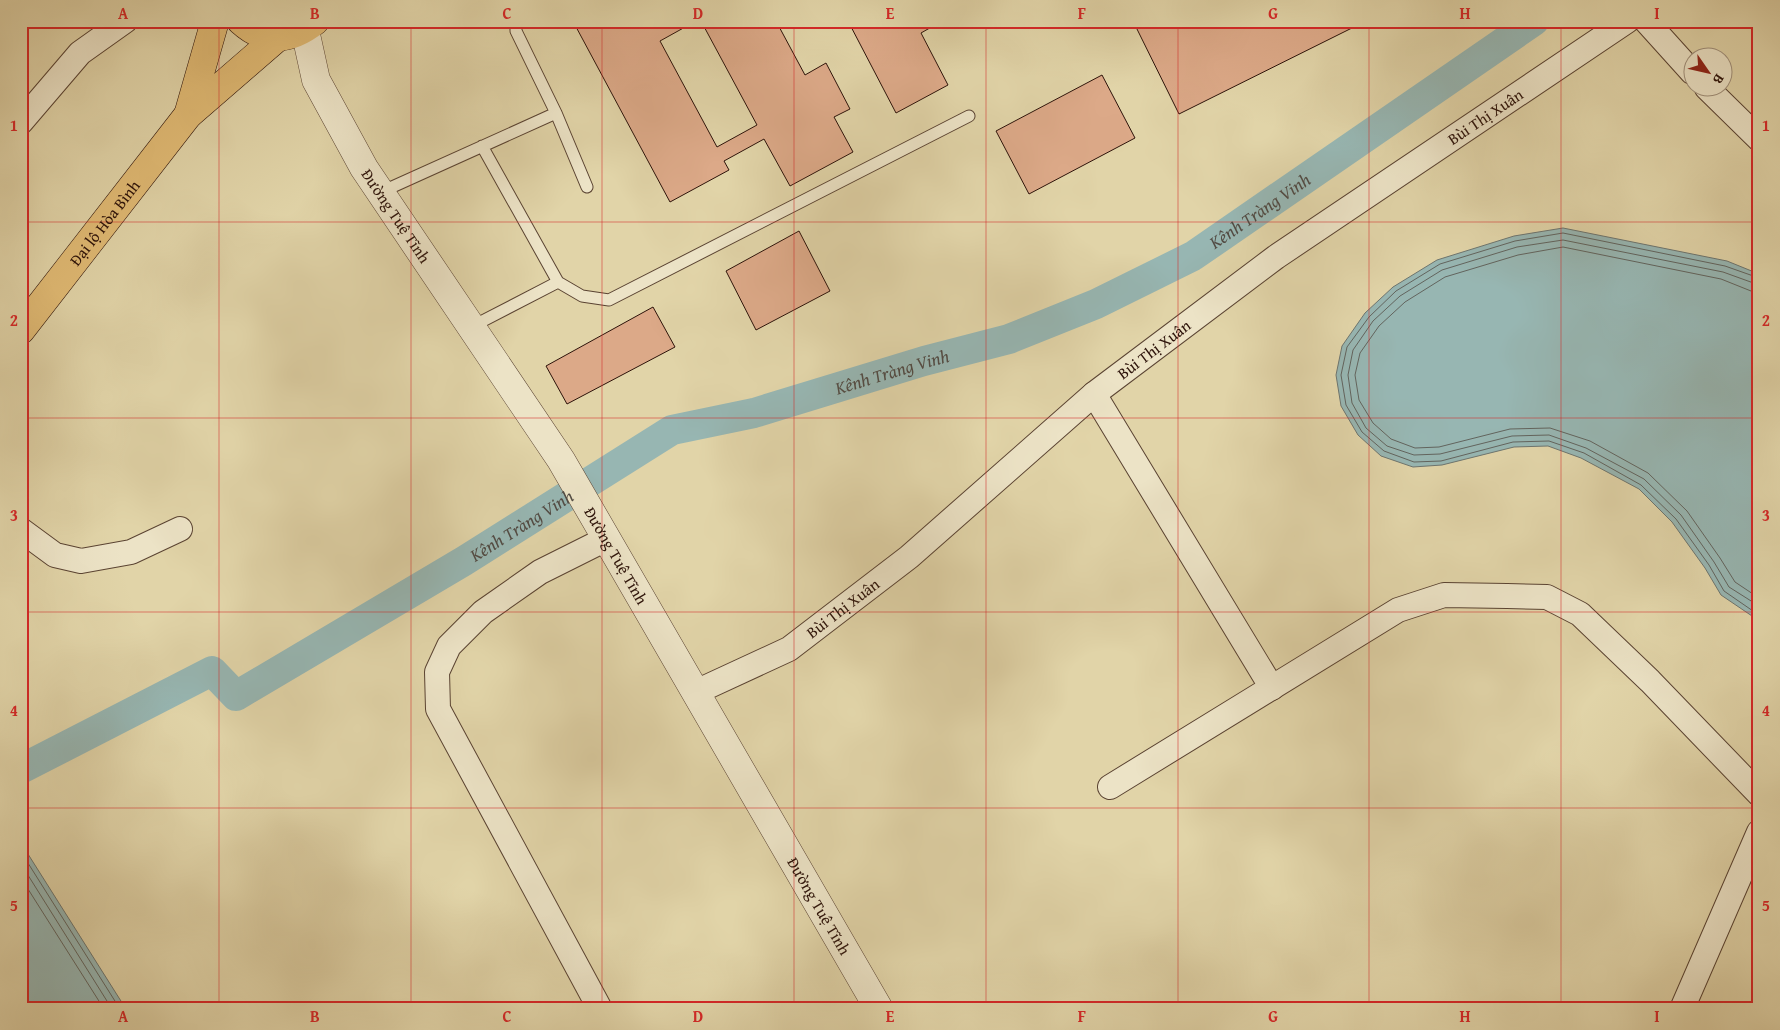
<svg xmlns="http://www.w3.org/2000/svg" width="1780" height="1030" font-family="'Gentium Book Plus',serif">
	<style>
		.water { fill: #97b6b2; stroke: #6d756f }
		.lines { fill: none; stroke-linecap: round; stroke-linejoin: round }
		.shore { stroke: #62645e; stroke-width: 1 }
		.canal { stroke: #97b6b2; stroke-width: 30 }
		.building { fill: #dca988; stroke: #2d130a }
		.service-casing { stroke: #5a4332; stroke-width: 13 }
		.minor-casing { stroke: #5a4332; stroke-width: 26 }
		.tertiary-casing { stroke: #5a4332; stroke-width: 29 }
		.trunk-casing { stroke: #2d130a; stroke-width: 29 }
		.service { stroke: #ece3c6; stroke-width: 11 }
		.minor { stroke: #ece3c6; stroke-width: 24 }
		.tertiary { stroke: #ece3c6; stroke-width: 28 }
		.trunk { stroke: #e0ba74; stroke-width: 28 }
		.grid { fill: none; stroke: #d62828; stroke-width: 1; stroke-opacity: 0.55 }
		.labels { text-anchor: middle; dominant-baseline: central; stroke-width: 4.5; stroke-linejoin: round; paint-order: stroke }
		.street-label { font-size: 16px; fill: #2d130a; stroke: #ece3c6 }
		.water-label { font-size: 18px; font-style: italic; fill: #524c45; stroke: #ece3c6 }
		.neatline { fill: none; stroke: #d62828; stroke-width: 2 }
		.grid-label { font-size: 16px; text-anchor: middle; font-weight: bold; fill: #d62828 }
	</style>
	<rect width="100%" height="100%" fill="#e1d4a8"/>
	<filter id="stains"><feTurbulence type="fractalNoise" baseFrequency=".004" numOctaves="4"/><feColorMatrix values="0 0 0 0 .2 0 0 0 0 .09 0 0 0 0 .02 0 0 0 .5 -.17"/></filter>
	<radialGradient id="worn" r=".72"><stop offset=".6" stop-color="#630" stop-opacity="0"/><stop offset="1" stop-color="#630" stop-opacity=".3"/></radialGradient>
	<path class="water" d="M1563 228 1727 261 1759 274V618L1752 616 1721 595 1705 568 1672 522 1639 489 1581 458 1548 446 1514 447 1442 465 1413 467 1381 456 1358 435 1341 406 1336 375 1342 346 1365 313 1393 287 1437 260 1514 236Z
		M21 843 126 1009H21Z"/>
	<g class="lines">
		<path class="shore" d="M1759 278 1725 266 1563 233 1515 241 1440 264 1396 291 1369 317 1347 347 1341 375 1346 405 1362 432 1384 451 1414 462 1441 461 1513 442 1549 441 1584 453 1641 485 1676 519 1709 565 1724 591 1753 611 1759 613
			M1759 285 1723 272 1563 240 1517 247 1442 270 1400 296 1373 321 1353 350 1348 375 1352 403 1366 428 1387 446 1414 455 1440 454 1512 436 1549 435 1586 448 1644 479 1681 515 1714 562 1729 587 1759 606
			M1759 292 1751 291 1721 279 1563 247 1518 255 1445 277 1405 302 1379 326 1360 353 1355 375 1359 400 1373 423 1391 439 1415 448 1439 447 1510 429 1550 428 1590 441 1648 473 1687 511 1720 558 1735 582 1759 598
			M21 852 120 1009
			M21 864 112 1009
			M21 878 104 1009"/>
		<path class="canal" id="s1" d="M21 769 212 671 236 696 464 561 672 430 754 413 924 361 1009 339 1096 304 1193 256 1534 21"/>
	</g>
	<path class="building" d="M581 21H696L660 41 717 147 757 125 701 21H776L805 75 826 63 850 109 834 117 853 152 790 186 764 139 724 161 729 170 670 202 575 25Z
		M848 21H942L921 33 948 85 896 113Z
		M1133 21H1366L1179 114Z
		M1102 75 1135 138 1029 194 996 131Z
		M799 231 830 291 756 330 726 271Z
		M653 307 675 347 567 404 546 366Z"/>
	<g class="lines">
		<defs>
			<path id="service" d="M516 21V31L556 113 587 187
				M482 146 558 282
				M381 192 556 113
				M471 327 558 282 582 296 609 300 969 116"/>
			<g id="minor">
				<path d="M1646 21 1692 72"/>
				<path d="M1707 88 1759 139"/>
				<path d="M21 122 80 53 125 21"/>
				<path d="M1094 394 1272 688"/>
				<path d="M21 530 55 555 81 561 131 552 180 529"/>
				<path id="s2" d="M696 692 789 649 909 557 1094 394 1276 257 1627 21"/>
				<path d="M1110 787 1398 610 1444 595 1507 596 1547 597 1580 614 1650 681 1759 794"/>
				<path d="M600 1009 438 709 437 672 449 646 483 612 540 572 606 539"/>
				<path d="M1682 1009 1759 832"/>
			</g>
			<g id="tertiary">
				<path id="s3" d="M305 30 316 80 364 168 561 460 879 1009"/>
			</g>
			<g id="trunk">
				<path d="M241 21C265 43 290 41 315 21"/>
				<path d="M188 115 215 21"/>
				<path id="s4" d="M21 330 188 115 278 37"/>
			</g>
		</defs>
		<use href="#service" class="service-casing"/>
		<use href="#minor" class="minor-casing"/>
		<use href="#tertiary" class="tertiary-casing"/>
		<use href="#trunk" class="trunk-casing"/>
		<use href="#service" class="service"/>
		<use href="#minor" class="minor"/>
		<use href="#tertiary" class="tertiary"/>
		<use href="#trunk" class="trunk"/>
	</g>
	<path class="grid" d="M219 21V1009M411 21V1009M602 21V1009M794 21V1009M986 21V1009M1178 21V1009M1369 21V1009M1561 21V1009M21 222H1759M21 418H1759M21 612H1759M21 808H1759"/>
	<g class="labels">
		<g class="street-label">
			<text stroke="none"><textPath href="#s2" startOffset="980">Bùi Thị Xuân</textPath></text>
			<text stroke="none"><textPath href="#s3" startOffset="209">Đường Tuệ Tĩnh</textPath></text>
			<text stroke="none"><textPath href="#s4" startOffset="136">Đại lộ Hòa Bình</textPath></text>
			<text stroke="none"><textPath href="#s2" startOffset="575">Bùi Thị Xuân</textPath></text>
			<text stroke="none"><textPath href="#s3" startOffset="614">Đường Tuệ Tĩnh</textPath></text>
			<text stroke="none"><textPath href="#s2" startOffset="170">Bùi Thị Xuân</textPath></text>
			<text stroke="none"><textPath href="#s3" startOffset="1019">Đường Tuệ Tĩnh</textPath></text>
		</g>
		<g class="water-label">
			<text stroke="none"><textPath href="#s1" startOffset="1392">Kênh Tràng Vinh</textPath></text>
			<text stroke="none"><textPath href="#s1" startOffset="988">Kênh Tràng Vinh</textPath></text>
			<text stroke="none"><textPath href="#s1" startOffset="582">Kênh Tràng Vinh</textPath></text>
		</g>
	</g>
	<rect width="1780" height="1030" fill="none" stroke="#e1d4a8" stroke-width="55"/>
	<g transform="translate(1708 72) rotate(124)"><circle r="24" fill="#ece3c6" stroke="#a0907b"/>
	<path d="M0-4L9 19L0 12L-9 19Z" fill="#8f2418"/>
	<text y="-8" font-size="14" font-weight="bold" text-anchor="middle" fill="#2d130a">B</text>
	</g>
	<rect x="28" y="28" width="1724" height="974" class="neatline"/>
	<g class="grid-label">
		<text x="123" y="19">A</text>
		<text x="315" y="19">B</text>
		<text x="507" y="19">C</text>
		<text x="698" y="19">D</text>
		<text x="890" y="19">E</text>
		<text x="1082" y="19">F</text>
		<text x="1273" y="19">G</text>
		<text x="1465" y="19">H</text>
		<text x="1657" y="19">I</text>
		<text x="14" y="131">1</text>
		<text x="1766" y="131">1</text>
		<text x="14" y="326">2</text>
		<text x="1766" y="326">2</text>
		<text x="14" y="521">3</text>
		<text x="1766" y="521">3</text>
		<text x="14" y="716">4</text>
		<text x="1766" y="716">4</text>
		<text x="14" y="911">5</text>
		<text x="1766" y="911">5</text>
		<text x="123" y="1022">A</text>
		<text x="315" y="1022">B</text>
		<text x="507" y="1022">C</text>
		<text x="698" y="1022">D</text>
		<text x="890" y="1022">E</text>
		<text x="1082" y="1022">F</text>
		<text x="1273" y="1022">G</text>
		<text x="1465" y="1022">H</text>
		<text x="1657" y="1022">I</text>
	</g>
	<rect width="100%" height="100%" filter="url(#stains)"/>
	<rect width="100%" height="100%" fill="url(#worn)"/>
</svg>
